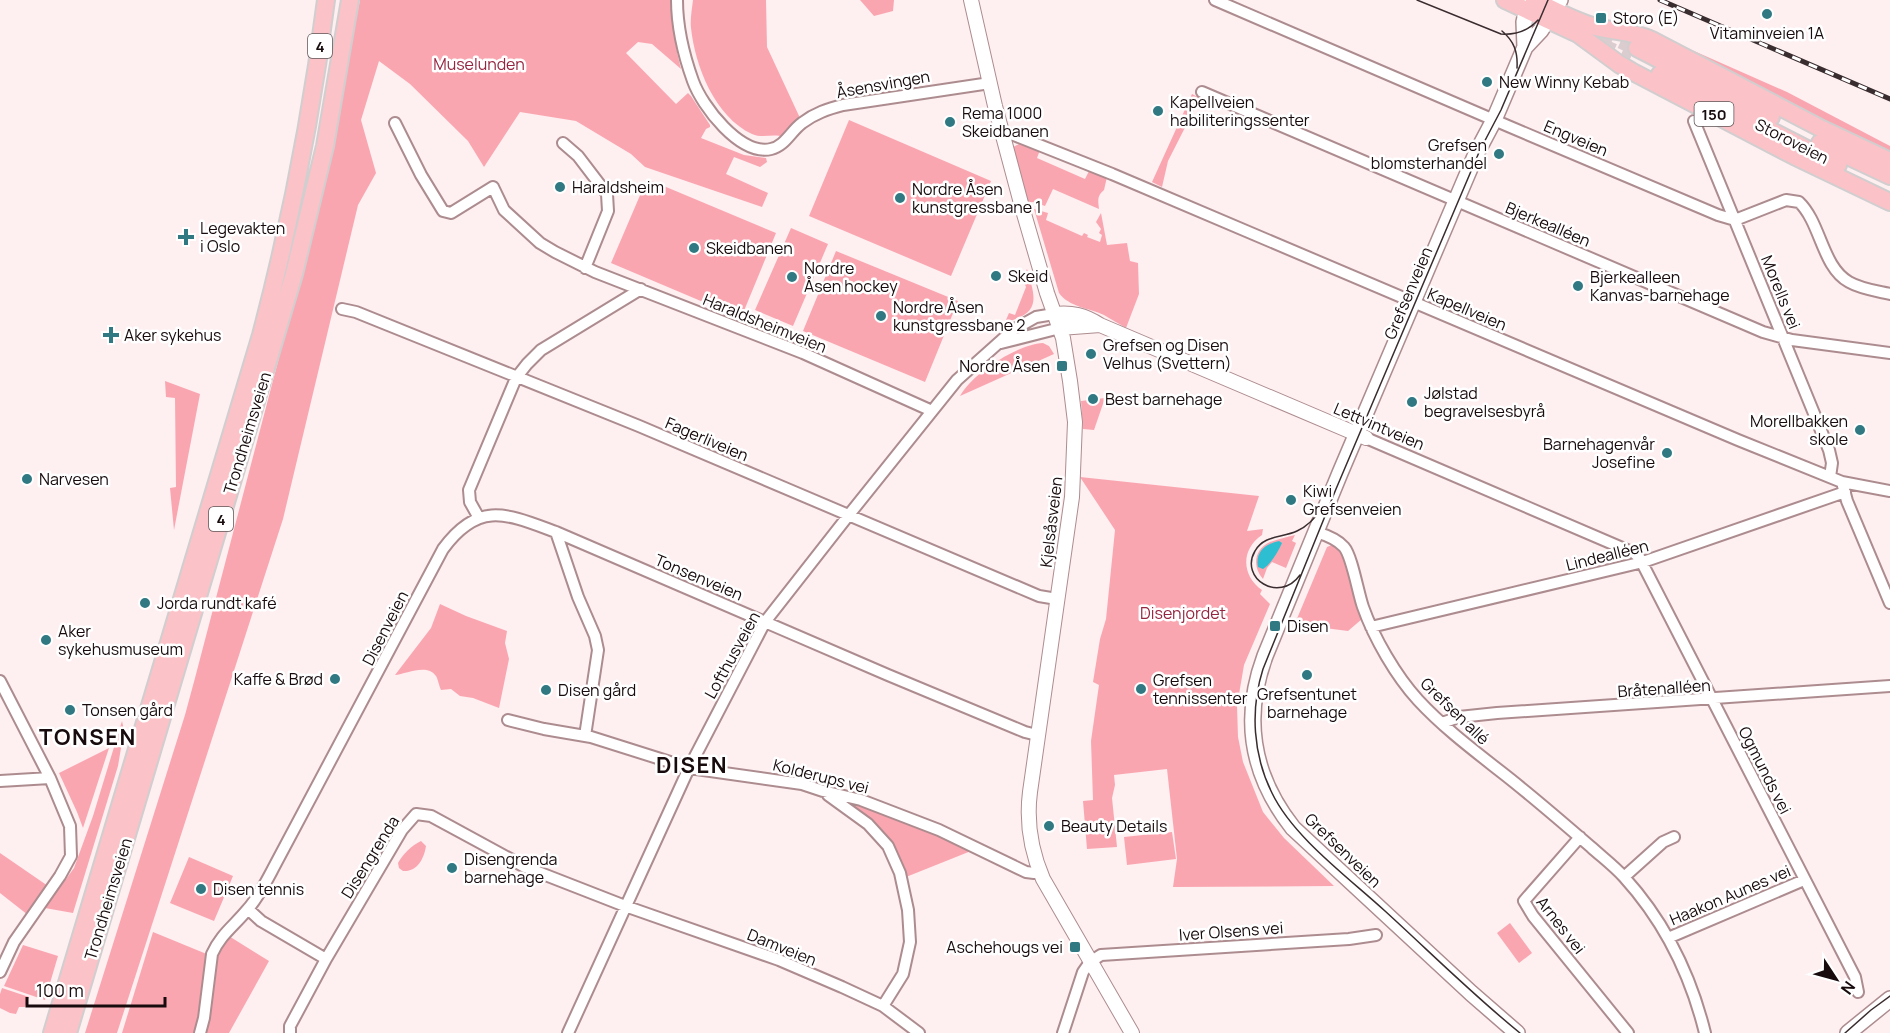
<svg xmlns="http://www.w3.org/2000/svg" width="1890" height="1033" font-family="Manrope,sans-serif">
	<style>
		.green { fill: #faa6b0 }
		.water { fill: #2dbfd1 }
		.lines { fill: none; stroke-linecap: round; stroke-linejoin: round }
		.trunk-tunnel { stroke: #dbcdcf; stroke-width: 16; stroke-dasharray: 16 8; stroke-linecap: butt }
		.minor-casing { stroke: #ad8c8f; stroke-width: 14 }
		.tertiary-casing { stroke: #ad8c8f; stroke-width: 16 }
		.secondary-casing { stroke: #ad8c8f; stroke-width: 18 }
		.trunk-casing { stroke: #d1cecf; stroke-width: 20 }
		.minor { stroke: #fff; stroke-width: 10 }
		.tertiary { stroke: #fff; stroke-width: 14 }
		.secondary { stroke: #fff; stroke-width: 15 }
		.trunk { stroke: #fbc2c8; stroke-width: 16 }
		.tram { stroke: #3a2d2f; stroke-width: 1.5 }
		.rail-casing { stroke: #3a2d2f; stroke-width: 5 }
		.rail { stroke: #fff; stroke-width: 3; stroke-dasharray: 9; stroke-linecap: butt }
		.poi-dot { fill: #307882; stroke: #fff; stroke-width: 2 }
		.labels { text-anchor: middle; dominant-baseline: central; stroke-width: 5; stroke-linejoin: round; paint-order: stroke }
		.shield { fill: #fff; stroke: #5d5456; stroke-width: 1.5 }
		.shield-label { font-size: 15px; font-weight: bold; fill: #170b0d }
		.poi-label { font-size: 16px; fill: #170b0d; stroke: #fff; text-anchor: start }
		.park-label { font-size: 16px; fill: #952540; stroke: #fff }
		.street-label { font-size: 16px; fill: #170b0d; stroke: #fff }
		.district-label { font-size: 22px; font-weight: bold; letter-spacing: 1.5px; fill: #170b0d; stroke: #fff }
	</style>
	<rect width="100%" height="100%" fill="#feeff1"/>
	<path class="green" d="M360 0H673C672 24 675 45 681 69L652 44 638 42 626 53 676 104 688 93 691 96 710 125V127L706 129 701 138 744 155 766 158 767 162 760 167 734 157 726 174 768 193 762 207 645 167 631 154 576 121 520 112 484 167 468 141 410 84 379 61 361 120 376 173 358 205 283 519 117 1033H85L185 715 195 678 314 224Z
		M693 0H766L767 47 800 118 783 137C773 133 763 139 752 134 715 117 695 66 691 28 690 19 692 9 693 0Z
		M860 0H894L893 11 874 16Z
		M1651 29 1685 47 1787 92 1890 146V155L1650 31Z
		M1192 94 1200 98 1168 161 1162 187 1152 182Z
		M849 120 991 181 951 276 809 216Z
		M1021 143 1040 150 1037 158 1085 179 1089 171 1107 177 1104 190C1097 196 1098 200 1099 209L1053 189 1045 206 1033 202 1024 203 1013 147Z
		M647 179 776 233 741 318 611 263Z
		M1034 209 1048 213 1046 220 1082 236 1084 233 1088 235 1087 237 1100 242 1102 235 1099 233 1101 229 1096 222 1101 213 1107 245 1127 243 1130 261 1138 263 1139 294 1126 328C1119 324 1111 319 1104 315 1089 308 1069 307 1059 293Z
		M791 228 828 244 793 326 755 310Z
		M836 251 958 301 925 382 803 331Z
		M1027 269C1035 297 1042 312 1007 322L1006 320 1009 313 1015 315 1026 287 1022 278Z
		M1043 343 1049 346 1054 354 960 396C973 373 1016 345 1043 343Z
		M165 381 200 394 174 530 170 488 176 487 175 398 166 397Z
		M1105 398 1094 430 1083 429 1081 401Z
		M1080 477 1259 496 1247 531 1263 529 1262 535C1241 549 1241 575 1262 590L1260 594 1270 604 1244 665 1237 706 1238 737 1243 762 1263 812 1284 838 1334 886 1173 887 1177 859 1167 769 1114 775 1115 785 1112 798 1117 847 1087 849 1083 801 1093 800 1091 741 1099 685 1093 682 1100 639 1106 619 1115 530Z
		M1295 535 1292 541 1296 543 1286 568 1272 562 1267 568 1263 579C1252 567 1254 549 1270 542 1278 539 1287 537 1295 535Z
		M1334 544 1342 552 1362 619 1348 631 1317 627 1296 621 1327 547Z
		M440 604 466 616 507 631 505 643 509 659 499 708 473 698 460 696 451 689 441 690C439 686 438 679 436 676 427 663 406 674 395 675L431 628Z
		M122 721 124 730 118 766 73 913 45 908 74 868 93 816Z
		M109 748 83 828 77 812 59 773Z
		M852 802 922 827 971 851 906 877 891 847 848 804Z
		M1172 832 1176 859 1127 865 1124 837Z
		M421 841 426 846C424 859 417 872 403 871L399 868 398 863C403 854 411 846 421 841Z
		M0 853 48 886 28 915 0 893Z
		M189 857 233 876 214 921 170 903Z
		M1510 923 1532 953 1519 963 1497 933Z
		M153 932 209 955 224 933 269 961 229 1033H122Z
		M23 945 58 956 45 1000 4 986Z
		M2 988 29 997 25 1007H19L16 1014 10 1013 0 1008V994Z"/>
	<path class="water" d="M1279 541 1282 543C1278 552 1271 564 1263 569L1258 567C1255 552 1265 544 1279 541Z"/>
	<g class="lines">
		<path class="trunk-tunnel" d="M1599 31 1637 48
			M1599 45 1630 59"/>
		<defs>
			<path id="minor" d="M677 0C677 26 684 56 693 81 702 106 740 156 771 149 785 146 791 131 802 123 815 113 828 109 843 105L990 83
				M1215 0 1508 126 1718 215 1735 220 1786 200 1799 202C1821 223 1822 267 1849 282 1861 289 1877 291 1890 294
				M1202 92 1763 332 1792 340 1890 353
				M1694 121 1829 450 1832 463 1830 477
				M395 123 421 175 443 211 451 213 493 187 504 210 540 243 555 252 595 272 803 353 932 411
				M1002 133 1014 135 1112 174 1738 440 1842 482 1890 491
				M563 143 578 156 607 194 608 211 585 268
				M342 309 356 312 639 426 1039 596 1057 599
				M1001 343 1060 328
				M1366 438 1634 553 1639 557 1855 977 1858 992
				M1843 486 1847 501 1890 603
				M479 518 470 502 469 490 516 378 527 364 541 350 641 289
				M556 532 578 597 595 636 598 650 585 736
				M1316 532C1326 535 1337 539 1344 547 1352 556 1358 593 1363 607 1374 638 1396 676 1418 700 1443 727 1472 749 1500 771 1531 795 1561 821 1591 847 1602 857 1614 866 1624 877 1664 921 1691 976 1705 1033
				M1371 627 1643 562 1845 492
				M0 681 50 778 70 826 71 856 60 876 14 942 0 972
				M508 720 544 729 591 737 689 768 802 784 823 791 861 800 939 830 1026 872 1034 873 1040 872
				M1442 723 1459 717 1497 713 1890 686
				M0 781 50 778
				M828 795 868 824 888 846 900 873 908 910 910 942 903 974 883 1006
				M1580 837 1524 901 1533 916 1628 1033
				M1624 877 1663 842 1674 837
				M248 909 261 921 326 959 402 830 416 814 431 816 525 867 625 906 779 960 842 987 883 1006 919 1033
				M1668 938 1804 880
				M200 1033 204 1018 212 954C221 934 234 926 247 910 259 897 267 880 275 865L443 549C479 500 507 514 556 532L888 675 1025 732 1037 735
				M290 1033V1026L326 959
				M568 1033 689 768 765 622 848 516 957 380 1013 330 1036 317 1054 314
				M1063 1033 1083 972 1090 962 1101 955 1349 939 1376 935"/>
			<path id="tertiary" d="M971 0 995 106 1022 207 1047 293 1063 338 1070 381 1075 422 1072 497 1030 792C1026 823 1031 851 1043 879L1132 1033
				M1054 314C1072 312 1085 315 1100 325L1366 438
				M1060 328 1100 325"/>
			<path id="secondary" d="M1525 47 1524 22 1529 0
				M1517 1033 1471 993 1293 828C1252 776 1242 718 1265 656L1340 473 1476 154 1494 120 1525 47 1541 30 1560 0
				M1848 1033 1890 999"/>
			<path id="trunk" d="M1505 0 1578 34 1619 64 1631 71 1794 156 1890 202
				M1534 0C1554 10 1574 21 1596 27 1616 32 1632 31 1652 40L1822 129 1890 161
				M1637 48 1771 117
				M1660 74 1838 165
				M1820 143 1890 176
				M52 1033 261 335C290 225 312 113 326 0
				M68 1033 294 274 325 146 350 0"/>
		</defs>
		<use href="#minor" class="minor-casing"/>
		<use href="#tertiary" class="tertiary-casing"/>
		<use href="#secondary" class="secondary-casing"/>
		<use href="#trunk" class="trunk-casing"/>
		<use href="#minor" class="minor"/>
		<use href="#tertiary" class="tertiary"/>
		<use href="#secondary" class="secondary"/>
		<use href="#trunk" class="trunk"/>
		<path class="tram" d="M1417 0 1501 34C1516 35 1528 31 1538 20
			M1502 31C1514 41 1518 52 1517 68
			M1300 575C1279 604 1239 578 1255 551 1264 535 1282 538 1297 531 1308 526 1317 516 1323 506
			M1520 1033C1473 995 1430 952 1385 911 1349 878 1293 837 1272 793 1253 755 1250 710 1263 669L1336 489 1480 150 1501 110 1548 0
			M1845 1033 1871 1010 1890 996"/>
		<defs>
			<path id="rail" d="M1660 0 1890 99"/>
		</defs>
		<use href="#rail" class="rail-casing"/>
		<use href="#rail" class="rail"/>
	</g>
	<g class="poi-dot">
		<circle cx="1767" cy="14" r="6"/>
		<rect x="1595" y="12" width="12" height="12" rx="3"/>
		<circle cx="1487" cy="82" r="6"/>
		<circle cx="1158" cy="111" r="6"/>
		<circle cx="950" cy="122" r="6"/>
		<circle cx="1499" cy="154" r="6"/>
		<circle cx="560" cy="187" r="6"/>
		<circle cx="900" cy="198" r="6"/>
		<path d="M183 228h6v6h6v6h-6v6h-6v-6h-6v-6h6z"/>
		<circle cx="694" cy="248" r="6"/>
		<circle cx="996" cy="276" r="6"/>
		<circle cx="792" cy="277" r="6"/>
		<circle cx="1578" cy="286" r="6"/>
		<circle cx="881" cy="316" r="6"/>
		<path d="M108 326h6v6h6v6h-6v6h-6v-6h-6v-6h6z"/>
		<circle cx="1091" cy="354" r="6"/>
		<rect x="1056" y="360" width="12" height="12" rx="3"/>
		<circle cx="1093" cy="399" r="6"/>
		<circle cx="1412" cy="402" r="6"/>
		<circle cx="1860" cy="430" r="6"/>
		<circle cx="1667" cy="453" r="6"/>
		<circle cx="27" cy="479" r="6"/>
		<circle cx="1291" cy="500" r="6"/>
		<circle cx="145" cy="603" r="6"/>
		<rect x="1269" y="620" width="12" height="12" rx="3"/>
		<circle cx="46" cy="640" r="6"/>
		<circle cx="1307" cy="675" r="6"/>
		<circle cx="335" cy="679" r="6"/>
		<circle cx="1141" cy="689" r="6"/>
		<circle cx="546" cy="690" r="6"/>
		<circle cx="70" cy="710" r="6"/>
		<circle cx="1049" cy="826" r="6"/>
		<circle cx="452" cy="868" r="6"/>
		<circle cx="201" cy="889" r="6"/>
		<rect x="1069" y="941" width="12" height="12" rx="3"/>
	</g>
	<g class="labels">
		<g class="shield">
			<rect x="308" y="34" width="24" height="24" rx="4.5"/>
			<rect x="1694.5" y="102" width="39" height="24" rx="4.5"/>
			<rect x="209" y="507" width="24" height="24" rx="4.5"/>
		</g>
		<g class="shield-label">
			<text x="320" y="46">4</text>
			<text x="1714" y="114">150</text>
			<text x="221" y="519">4</text>
		</g>
		<g class="poi-label">
			<text x="1613" y="18">Storo (E)</text>
			<text x="1767" y="33" text-anchor="middle">Vitaminveien 1A</text>
			<text x="1499" y="82">New Winny Kebab</text>
			<text x="1170" y="102">Kapellveien<tspan x="1170" dy="18">habiliteringssenter</tspan></text>
			<text x="962" y="113">Rema 1000<tspan x="962" dy="18">Skeidbanen</tspan></text>
			<text x="1487" y="145" text-anchor="end">Grefsen<tspan x="1487" dy="18">blomsterhandel</tspan></text>
			<text x="572" y="187">Haraldsheim</text>
			<text x="912" y="189">Nordre Åsen<tspan x="912" dy="18">kunstgressbane 1</tspan></text>
			<text x="200" y="228">Legevakten<tspan x="200" dy="18">i Oslo</tspan></text>
			<text x="706" y="248">Skeidbanen</text>
			<text x="804" y="268">Nordre<tspan x="804" dy="18">Åsen hockey</tspan></text>
			<text x="1008" y="276">Skeid</text>
			<text x="1590" y="277">Bjerkealleen<tspan x="1590" dy="18">Kanvas-barnehage</tspan></text>
			<text x="893" y="307">Nordre Åsen<tspan x="893" dy="18">kunstgressbane 2</tspan></text>
			<text x="124" y="335">Aker sykehus</text>
			<text x="1103" y="345">Grefsen og Disen<tspan x="1103" dy="18">Velhus (Svettern)</tspan></text>
			<text x="1050" y="366" text-anchor="end">Nordre Åsen</text>
			<text x="1424" y="393">Jølstad<tspan x="1424" dy="18">begravelsesbyrå</tspan></text>
			<text x="1105" y="399">Best barnehage</text>
			<text x="1848" y="421" text-anchor="end">Morellbakken<tspan x="1848" dy="18">skole</tspan></text>
			<text x="1655" y="444" text-anchor="end">Barnehagenvår<tspan x="1655" dy="18">Josefine</tspan></text>
			<text x="39" y="479">Narvesen</text>
			<text x="1303" y="491">Kiwi<tspan x="1303" dy="18">Grefsenveien</tspan></text>
			<text x="157" y="603">Jorda rundt kafé</text>
			<text x="1287" y="626">Disen</text>
			<text x="58" y="631">Aker<tspan x="58" dy="18">sykehusmuseum</tspan></text>
			<text x="323" y="679" text-anchor="end">Kaffe &amp; Brød</text>
			<text x="1153" y="680">Grefsen<tspan x="1153" dy="18">tennissenter</tspan></text>
			<text x="558" y="690">Disen gård</text>
			<text x="1307" y="694" text-anchor="middle">Grefsentunet<tspan x="1307" dy="18">barnehage</tspan></text>
			<text x="82" y="710">Tonsen gård</text>
			<text x="1061" y="826">Beauty Details</text>
			<text x="464" y="859">Disengrenda<tspan x="464" dy="18">barnehage</tspan></text>
			<text x="213" y="889">Disen tennis</text>
			<text x="1063" y="947" text-anchor="end">Aschehougs vei</text>
		</g>
		<g class="park-label">
			<text x="479" y="64">Muselunden</text>
			<text x="1183" y="613">Disenjordet</text>
		</g>
		<g class="street-label">
			<text transform="translate(883 84) rotate(-10)">Åsensvingen</text>
			<text transform="translate(1576 138) rotate(23)">Engveien</text>
			<text transform="translate(1792 141) rotate(27)">Storoveien</text>
			<text transform="translate(1548 224) rotate(23)">Bjerkealléen</text>
			<text transform="translate(1781 292) rotate(68)">Morells vei</text>
			<text transform="translate(1408 293) rotate(-67)">Grefsenveien</text>
			<text transform="translate(1467 309) rotate(23)">Kapellveien</text>
			<text transform="translate(765 323) rotate(22)">Haraldsheimveien</text>
			<text transform="translate(1379 426) rotate(23)">Lettvintveien</text>
			<text transform="translate(247 433) rotate(-73)">Trondheimsveien</text>
			<text transform="translate(707 439) rotate(23)">Fagerliveien</text>
			<text transform="translate(1051 522) rotate(-83)">Kjelsåsveien</text>
			<text transform="translate(1607 555) rotate(-14)">Lindealléen</text>
			<text transform="translate(699 577) rotate(23)">Tonsenveien</text>
			<text transform="translate(385 628) rotate(-63)">Disenveien</text>
			<text transform="translate(732 655) rotate(-61)">Lofthusveien</text>
			<text transform="translate(1664 688) rotate(-4)">Bråtenalléen</text>
			<text transform="translate(1455 711) rotate(44)">Grefsen allé</text>
			<text transform="translate(1765 770) rotate(63)">Ogmunds vei</text>
			<text transform="translate(821 776) rotate(14)">Kolderups vei</text>
			<text transform="translate(1343 850) rotate(44)">Grefsenveien</text>
			<text transform="translate(370 857) rotate(-58)">Disengrenda</text>
			<text transform="translate(1730 895) rotate(-23)">Haakon Aunes vei</text>
			<text transform="translate(108 899) rotate(-73)">Trondheimsveien</text>
			<text transform="translate(1561 925) rotate(52)">Arnes vei</text>
			<text transform="translate(1231 931) rotate(-4)">Iver Olsens vei</text>
			<text transform="translate(782 947) rotate(22)">Damveien</text>
		</g>
		<g class="district-label">
			<text x="88" y="737">TONSEN</text>
			<text x="692" y="765">DISEN</text>
		</g>
	</g>
	<g transform="translate(1836 979) rotate(126)" stroke="#ffffff" stroke-width="4.5" paint-order="stroke">
	<path d="M0-4.5L10 22L0 15L-10 22Z" fill="#170b0d"/>
	<text y="-9" font-size="16" font-weight="bold" text-anchor="middle" fill="#170b0d">N</text>
	</g>
	<path d="M27 997v9h138v-9" fill="none" stroke="#170b0d" stroke-width="3"/>
	<text x="36" y="997" font-size="18" fill="#170b0d" stroke="#ffffff" stroke-width="4.5" paint-order="stroke">100 m</text>
</svg>
